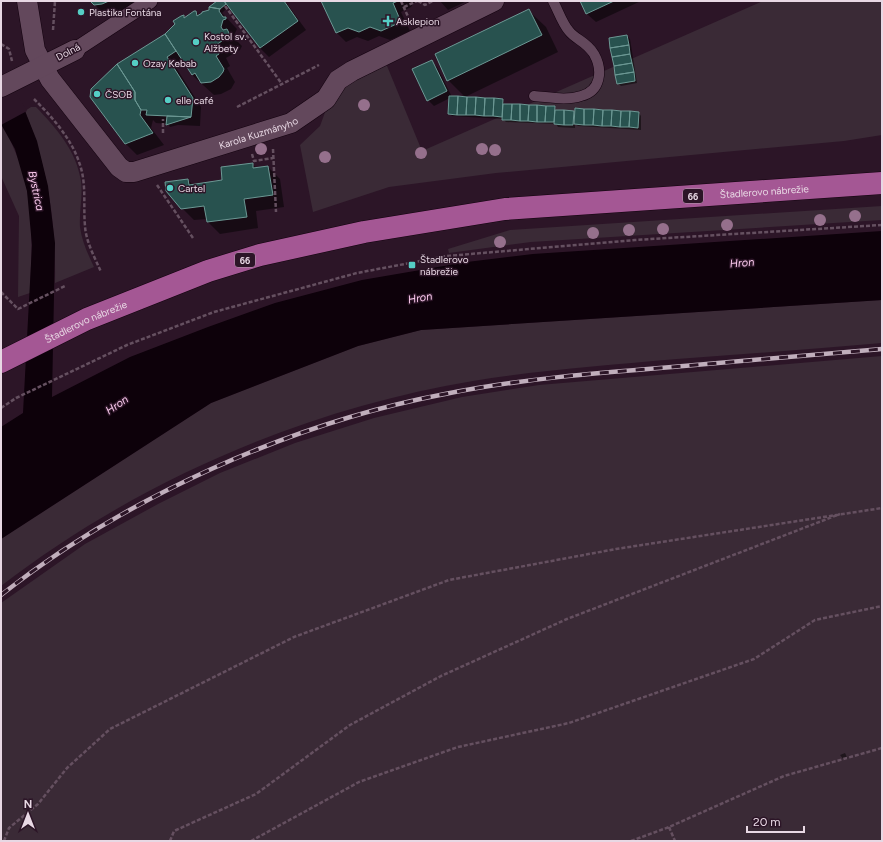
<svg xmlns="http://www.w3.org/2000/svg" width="883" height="842" font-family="Figtree,sans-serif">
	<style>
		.green { fill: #3a2a36 }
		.water { fill: #0d010a }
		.pier { fill: #2c1527 }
		.shadow { fill: #0007 }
		.building { fill: #28524f; stroke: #6c9894 }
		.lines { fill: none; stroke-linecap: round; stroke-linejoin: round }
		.service-casing { stroke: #13020f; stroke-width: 11 }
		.pedestrian-casing { stroke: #13020f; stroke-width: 16 }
		.minor-casing { stroke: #13020f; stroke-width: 21 }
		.primary-casing { stroke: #13020f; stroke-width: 23 }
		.path { stroke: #655060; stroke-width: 2.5; stroke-dasharray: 4 2; stroke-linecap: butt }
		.service { stroke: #63485c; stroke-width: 10 }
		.pedestrian { stroke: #63485c; stroke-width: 15 }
		.minor { stroke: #63485c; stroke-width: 20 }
		.primary { stroke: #a45794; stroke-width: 22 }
		.rail-casing { stroke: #c0aebc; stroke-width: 4.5 }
		.rail { stroke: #2c1527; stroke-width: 3; stroke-dasharray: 9; stroke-linecap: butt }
		.tree { fill: #95708c }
		.poi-dot { fill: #55cec5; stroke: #2c1527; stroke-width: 1.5 }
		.labels { text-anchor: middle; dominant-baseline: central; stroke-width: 3; stroke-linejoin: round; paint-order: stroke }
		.shield { fill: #2c1527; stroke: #b09eab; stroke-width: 1 }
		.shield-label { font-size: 9px; font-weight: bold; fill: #e8d8e4 }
		.poi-label { font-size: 10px; fill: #e8d8e4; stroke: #2c1527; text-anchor: start }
		.street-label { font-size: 10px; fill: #e8d8e4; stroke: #2c1527 }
		.water-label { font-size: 11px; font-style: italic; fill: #fecdf1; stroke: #2c1527 }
	</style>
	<rect width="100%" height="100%" fill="#2c1527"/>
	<path class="green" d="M763 1H882V135L844 141 496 173 389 187 313 212 300 145 320 126 334 88 385 61 422 151Z
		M31 107H36C57 129 76 150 81 181 83 196 79 212 80 227 82 242 88 254 94 267L55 283C56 220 48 170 25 111Z
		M1 124C5 132 11 140 14 149 35 193 32 245 30 293L18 297 19 216 1 176Z
		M882 206V220L531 242 449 253 448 249 510 230Z
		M882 300V343C814 349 745 354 677 359 609 365 540 370 473 381 304 409 136 482 1 586V539L211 403 358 346 421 330Z
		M882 356V841H1V603L85 544 158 504 220 473 295 443 374 418 462 397 539 385Z"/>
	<path class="water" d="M1 70 25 111 37 141 48 186 55 243 52 397 130 357 208 327 275 303 362 280 467 262 533 254 882 231V300L421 330 358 346 211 403 1 539V427L23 413 32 245 27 191 15 149 1 124Z"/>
	<path class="pier" d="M1 68 27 111 1 125Z"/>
	<path class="shadow" d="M91 1H145L114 16H106Z
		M219 1H285L306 30 269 57 260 48 229 6 222 13 237 29 233 37 242 46 240 50 226 58 230 66 227 68 235 82 231 89 221 94 214 95 192 75 183 61 175 66 201 107 200 126 178 125 170 127 168 124 156 123 153 120 151 128 164 145 137 155 125 143 118 65 166 34 196 12 200 16 210 10Z
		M322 1H415L411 7 401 12 410 31 390 40 379 36 368 41 357 37 346 42 337 33Z
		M440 1H467L448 10Z
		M581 1H641L596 22 587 14Z
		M529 11 546 27 558 52 465 97 448 80Z
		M627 36 630 39 637 83 621 86 618 83Z
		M431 61 437 67 452 97 502 100 505 105 554 107 557 111 573 112 576 114 639 113 641 116V130L578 126 575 124V128L558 127 556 124 506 122 503 119 452 116 449 113 450 98 434 106 428 100Z
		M252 164 257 168 268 167 280 179 284 207 256 211 258 228 220 234 208 222 207 219 194 220 182 208 188 180 193 185 224 181Z
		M845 753 848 759 844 760 840 755Z"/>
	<path class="building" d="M90 1H109L102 4 94 5Z
		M217 1H224L226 4 220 9 209 7Z
		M224 1H284L298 21 260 48Z
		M321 1H398L393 3 401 22 381 31 370 27 359 32 348 28 336 33Z
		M580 1H614L586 14Z
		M209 7 220 9 219 11 223 17H226V19L223 20 221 27 223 30 227 29 230 35 215 46 219 54 216 56 224 69 223 72 219 77 211 82 201 83 195 73 192 75 165 34 175 24 173 21 181 16 184 15V18L194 11H196L197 16 202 13V12L209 10Z
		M529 9 542 35 447 81 435 54Z
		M165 34 176 51 167 57 193 98 191 117 146 115 147 110H141L135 100V92L117 64Z
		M627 35 629 45 610 48 609 38Z
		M629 45 630 54 612 57 610 48Z
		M630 54 632 63 614 66 612 57Z
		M432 60 447 91 427 101 412 69Z
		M632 63 634 72 615 75 614 66Z
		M117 64 135 92V100L141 110 140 115 153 133 125 144 90 97 91 89Z
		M634 72 635 81 617 84 615 75Z
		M449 96H458L457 115 448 114Z
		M458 96 467 97 466 115H457Z
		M467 97H476L475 115H466Z
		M476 97 485 98 484 116 475 115Z
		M485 98H494L493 116H484Z
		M494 98 503 99 502 117 493 116Z
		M503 104H512L511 120H502Z
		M512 104H520V121L511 120Z
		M520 104 529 105 528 121H520Z
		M529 105H537V122L528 121Z
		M537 105 546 106 545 122H537Z
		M546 106H555L554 122H545Z
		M575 108 584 109V125L574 124Z
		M584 109H594L593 125H584Z
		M594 109 603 110 602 126 593 125Z
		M555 110H564V125L554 124Z
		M564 110 574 111 573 125H564Z
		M603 110H612L611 126H602Z
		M612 110 621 111 620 127 611 126Z
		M621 111H630L629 127H620Z
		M630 111 639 112 638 128 629 127Z
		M167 116 191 117 166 125Z
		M253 163V168L268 166 273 195 244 199 247 217 207 222 204 206 181 209 166 191 165 182 188 179 189 185 222 180 221 167Z"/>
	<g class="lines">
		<defs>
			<path id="service" d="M534 96C549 97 566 101 581 96 601 91 603 70 594 54 586 41 576 40 569 31 562 23 558 10 553 1"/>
			<path id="pedestrian" d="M75 50 150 1"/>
			<g id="minor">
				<path id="s1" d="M27 1 35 50 50 79 119 167 126 172H134L291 123 326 99 338 80 352 71 494 1"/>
				<path d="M1 87 75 50"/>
			</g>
			<g id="primary">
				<path id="s2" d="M1 362 87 319 208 271 260 255 364 232 505 209 882 183"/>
			</g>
		</defs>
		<use href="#service" class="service-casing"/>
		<use href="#pedestrian" class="pedestrian-casing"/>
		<use href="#minor" class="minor-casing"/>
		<use href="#primary" class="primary-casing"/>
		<path class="path" d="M401 1 410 21
			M418 1 425 5 433 1
			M225 6 282 84
			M404 7 417 1
			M53 30 55 1
			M1 44 9 49 12 61
			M34 99C52 117 71 138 79 162 87 183 83 204 85 226 86 242 95 258 101 272
			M237 107 319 65
			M163 133V119
			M273 149 276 212
			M252 154 254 161 273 158
			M157 185 193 238
			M1 292 18 309 65 286
			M1 408 16 398 127 345 214 312 357 273 447 256 635 240 882 225
			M669 827 675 841
			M4 841 9 828 38 804 67 768 110 729 294 637 449 580 616 549 882 508
			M170 841 174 831 256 794 350 725 441 676 567 619 840 514
			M251 841 359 782 458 747 569 723 754 659 815 620 882 606
			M631 841 669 827 784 776 882 748"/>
		<use href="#service" class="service"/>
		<use href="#pedestrian" class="pedestrian"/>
		<use href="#minor" class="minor"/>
		<use href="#primary" class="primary"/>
		<defs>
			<path id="rail" d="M1 595C124 498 291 423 445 394 520 379 596 373 672 367 742 361 812 355 882 349"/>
		</defs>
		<use href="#rail" class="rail-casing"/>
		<use href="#rail" class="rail"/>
	</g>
	<g class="tree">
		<circle cx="364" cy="105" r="6"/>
		<circle cx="261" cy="149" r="6"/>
		<circle cx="482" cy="149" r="6"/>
		<circle cx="495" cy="150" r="6"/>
		<circle cx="421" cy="153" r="6"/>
		<circle cx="325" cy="157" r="6"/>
		<circle cx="855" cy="216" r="6"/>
		<circle cx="820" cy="220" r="6"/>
		<circle cx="727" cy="225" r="6"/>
		<circle cx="663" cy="229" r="6"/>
		<circle cx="629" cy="230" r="6"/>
		<circle cx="593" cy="233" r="6"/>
		<circle cx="500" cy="242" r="6"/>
	</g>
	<g class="poi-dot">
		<circle cx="81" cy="12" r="4"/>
		<path d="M386 15h4v4h4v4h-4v4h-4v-4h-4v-4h4z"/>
		<circle cx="196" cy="42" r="4"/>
		<circle cx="135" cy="63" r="4"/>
		<circle cx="97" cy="94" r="4"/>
		<circle cx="168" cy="100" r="4"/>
		<circle cx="170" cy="188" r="4"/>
		<rect x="408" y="261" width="8" height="8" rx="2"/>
	</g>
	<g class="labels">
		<g class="shield">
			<rect x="683" y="189" width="20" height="14" rx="3"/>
			<rect x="235" y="253" width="20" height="14" rx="3"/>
		</g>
		<g class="shield-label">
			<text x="693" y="196">66</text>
			<text x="245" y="260">66</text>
		</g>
		<g class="poi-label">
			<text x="89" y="12">Plastika Fontána</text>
			<text x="396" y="21">Asklepion</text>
			<text x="204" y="36">Kostol sv.<tspan x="204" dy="12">Alžbety</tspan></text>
			<text x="143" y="63">Ozay Kebab</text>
			<text x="105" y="94">ČSOB</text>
			<text x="176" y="100">elle café</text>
			<text x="178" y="188">Cartel</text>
			<text x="420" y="259">Štadlerovo<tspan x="420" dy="12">nábrežie</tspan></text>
		</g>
		<g class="street-label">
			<text transform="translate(68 52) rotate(-28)">Dolná</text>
			<text stroke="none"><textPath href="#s1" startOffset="341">Karola Kuzmányho</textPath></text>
			<text stroke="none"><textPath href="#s2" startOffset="790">Štadlerovo nábrežie</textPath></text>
			<text stroke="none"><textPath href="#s2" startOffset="94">Štadlerovo nábrežie</textPath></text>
		</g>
		<g class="water-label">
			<text transform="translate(36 191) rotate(78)">Bystrica</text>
			<text transform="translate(742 263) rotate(-5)">Hron</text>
			<text transform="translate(420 298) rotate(-10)">Hron</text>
			<text transform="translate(117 405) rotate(-34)">Hron</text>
		</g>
	</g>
	<rect width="883" height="842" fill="none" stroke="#e8d8e4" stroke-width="4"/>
	<g transform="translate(28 814)" stroke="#2c1527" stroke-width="3" paint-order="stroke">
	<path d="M0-3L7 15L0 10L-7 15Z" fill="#e8d8e4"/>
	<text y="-6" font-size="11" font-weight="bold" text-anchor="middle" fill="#e8d8e4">N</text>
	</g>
	<path d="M747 826v6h57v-6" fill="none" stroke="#e8d8e4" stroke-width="2"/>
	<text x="753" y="826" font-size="12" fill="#e8d8e4" stroke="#2c1527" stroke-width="3" paint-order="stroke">20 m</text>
</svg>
